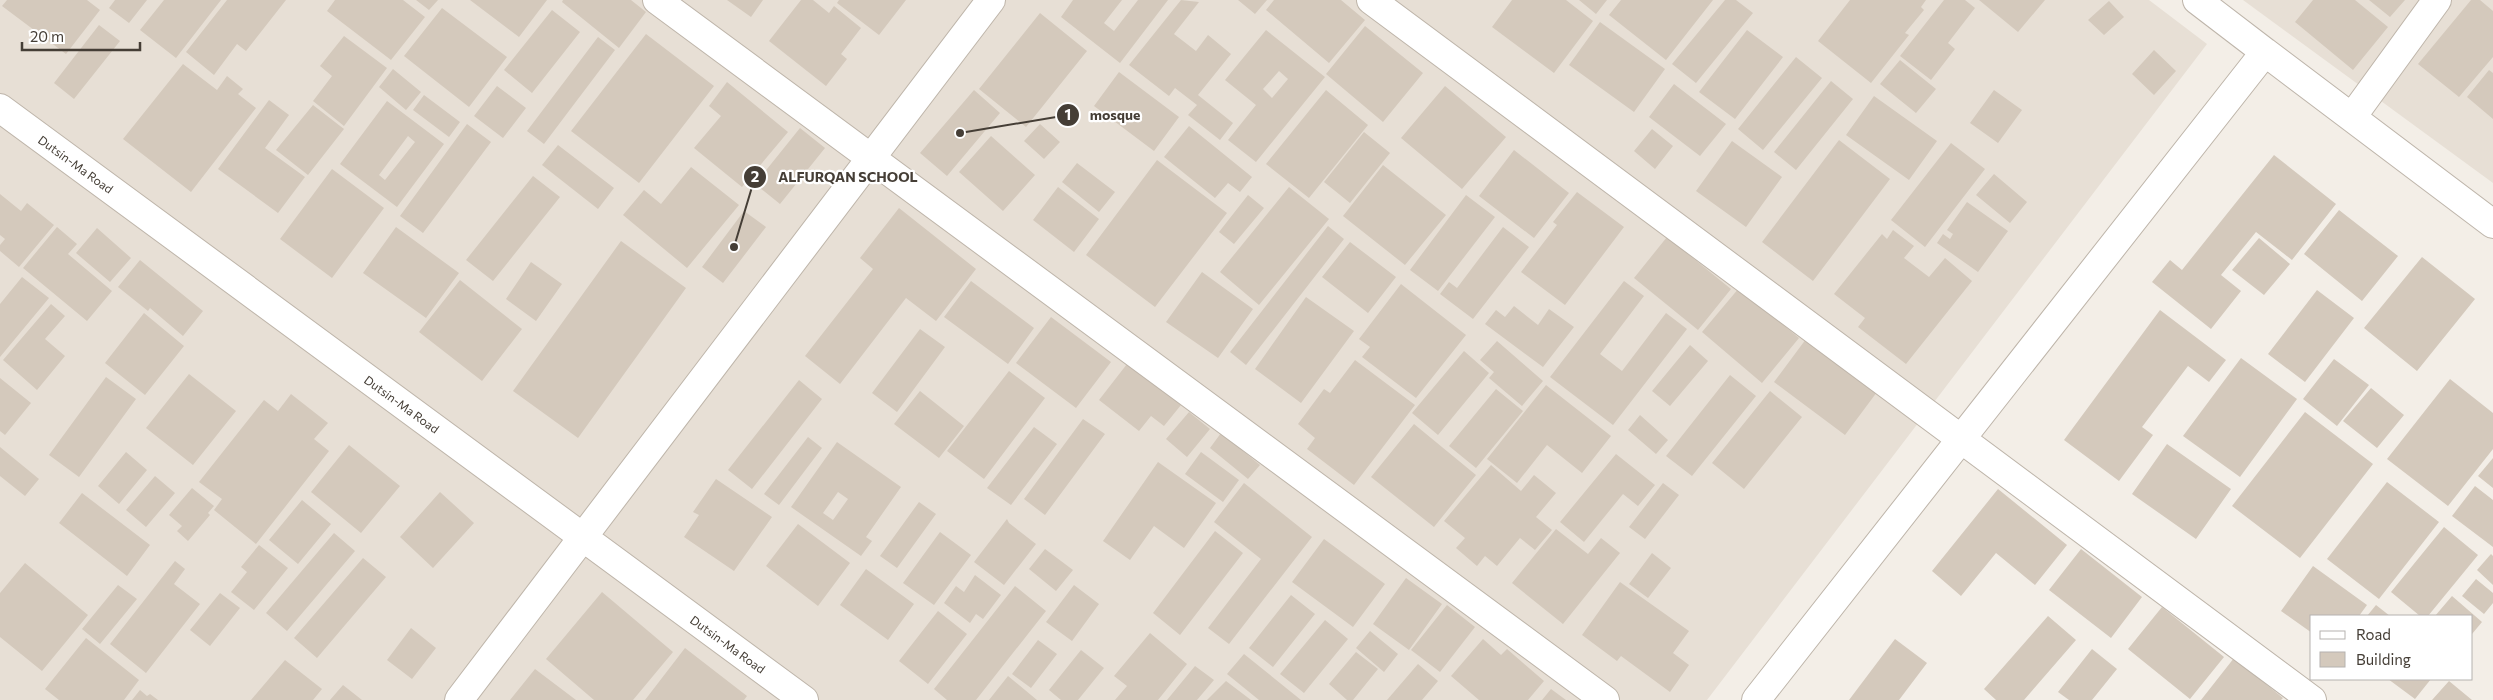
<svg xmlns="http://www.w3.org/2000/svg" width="2493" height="700" font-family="Commissioner,sans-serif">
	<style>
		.residential { fill: #e7dfd5 }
		.building { fill: #d4c9bc; fill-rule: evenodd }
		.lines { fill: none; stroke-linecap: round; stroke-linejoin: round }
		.minor-casing { stroke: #beb5aa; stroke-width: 30 }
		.minor { stroke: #fff; stroke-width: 28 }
		.labels { text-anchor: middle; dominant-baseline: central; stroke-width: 4.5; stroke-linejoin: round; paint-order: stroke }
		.street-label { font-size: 12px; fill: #453e36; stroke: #fff }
		.leader { fill: none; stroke: #453e36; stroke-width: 2 }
		.callout-dot { fill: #453e36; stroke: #fff; stroke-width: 2 }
		.mark-label { font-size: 15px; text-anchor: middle; font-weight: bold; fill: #fff }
		.callout-label { font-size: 14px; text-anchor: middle; font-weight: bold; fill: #453e36; stroke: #fff; stroke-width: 4.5; stroke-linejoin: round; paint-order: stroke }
	</style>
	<rect width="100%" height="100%" fill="#f3eee7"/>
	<path class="residential" d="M0 0H2149L2207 44 1707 700H0Z
		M2243 0H2493V183Z"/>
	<path class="building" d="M7 0H87L100 10 66 54 2 6Z
		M115 0H147L129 23 109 8Z
		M164 0H221L176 58 140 30Z
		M227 0H286L246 51 237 44 214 75 186 52Z
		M335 0H403L425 17 391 60 327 11Z
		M416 0H438L429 10Z
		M470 0H547L519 37Z
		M563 0H631L646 12 619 48 562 2Z
		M727 0H763L751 17Z
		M801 0H813L829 13 834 6 861 28 841 54 847 59 826 86 769 41Z
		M839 0H906L879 35 837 3Z
		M1073 0H1122L1104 23 1114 31 1138 0H1168L1120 63 1061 17Z
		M1181 0 1199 2 1174 34 1196 51 1208 35 1231 54 1198 95 1233 123 1220 140 1188 115 1197 105 1175 88 1169 96 1129 65Z
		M1238 0H1267L1255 14Z
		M1274 0H1341L1365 20 1329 63 1266 10Z
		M1512 0H1566L1593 21 1554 73 1492 27Z
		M1579 0H1607L1596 14Z
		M1621 0H1713L1666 60 1609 15Z
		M1725 0H1736L1753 13 1696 83 1672 64Z
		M1850 0H1926L1921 7 1924 10 1905 33 1909 35 1871 83 1818 41Z
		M1944 0H1965L1975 8 1948 43 1955 49 1931 80 1900 56Z
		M1979 0H2045L2018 32Z
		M2313 0H2355L2388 27 2353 70 2295 22Z
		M2369 0H2405L2390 17Z
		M2471 0H2480L2493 11V57L2459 97 2418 64Z
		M2109 1 2124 17 2104 35 2088 20Z
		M442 8 507 57 469 107 404 56Z
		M552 10 580 32 532 93 504 70Z
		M1040 13 1087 51 1026 127 979 89Z
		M1600 22 1665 69 1634 112 1569 65Z
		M99 25 120 41 74 99 54 83Z
		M1365 26 1423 73 1383 122 1326 74Z
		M1266 30 1325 77 1256 162 1228 140 1256 105 1225 80ZM1279 71 1288 79 1272 98 1263 89Z
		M1747 30 1783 57 1735 119 1699 92Z
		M646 34 714 86 639 183 571 131Z
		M344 36 387 68 344 126 313 101 332 76 320 66Z
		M598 37 615 50 544 144 527 131Z
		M2154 50 2176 71 2154 95 2132 74Z
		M1796 57 1822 78 1763 150 1738 129Z
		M1900 60 1936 89 1916 113 1880 84Z
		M183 64 217 90 227 76 243 89 238 94 256 108 191 192 123 139Z
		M393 69 421 92 406 110 379 87Z
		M2489 70 2493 73V119L2467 97Z
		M1119 72 1179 117 1154 151 1094 106Z
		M1831 81 1853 99 1796 170 1774 152Z
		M727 82 788 132 742 187 694 148 721 116 709 106Z
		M1674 84 1726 124 1700 156 1649 117Z
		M497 86 526 108 503 138 474 116Z
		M1445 86 1506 137 1462 189 1401 138Z
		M974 90 1000 113 947 176 920 153Z
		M1326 90 1368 125 1309 198 1266 164Z
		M1994 90 2022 110 1998 143 1970 123Z
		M424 95 460 122 449 137 413 110Z
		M1874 96 1937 141 1909 180 1846 135Z
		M269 100 289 115 265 148 305 177 278 213 218 169Z
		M387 101 444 144 397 207 340 164ZM408 136 415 142 385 180 379 175Z
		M313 105 344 129 308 175 276 150Z
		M467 124 491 142 423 233 400 216Z
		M1040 124 1060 142 1044 159 1024 141Z
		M1189 126 1252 177 1240 192 1228 183 1215 198 1164 157Z
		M800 128 825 148 780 204 755 184Z
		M1652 129 1673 146 1655 169 1634 151Z
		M1364 132 1390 153 1350 203 1324 182Z
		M991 136 1035 175 1003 211 959 172Z
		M1839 140 1890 179 1813 281 1762 242Z
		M1732 141 1782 177 1746 227 1696 191Z
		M1951 143 1985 169 1925 247 1891 220Z
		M558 145 614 188 598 209 542 165Z
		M1514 150 1569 193 1534 238 1479 196Z
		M2274 155 2336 204 2292 260 2256 232 2221 275 2241 291 2211 329 2152 282 2170 260 2182 270Z
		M1157 160 1227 213 1155 307 1086 255Z
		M1077 163 1115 192 1099 212 1062 182Z
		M1383 165 1446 215 1405 265 1343 216Z
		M691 167 739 205 687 268 623 215 644 190 661 204Z
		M332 169 384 208 332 278 280 239Z
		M1994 174 2027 202 2010 223 1976 195Z
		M533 176 560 197 493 281 466 260Z
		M1058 187 1099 219 1074 252 1033 220Z
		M1289 187 1329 219 1259 305 1220 272Z
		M1577 192 1624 227 1565 305 1521 272 1557 225 1553 222Z
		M0 194 21 211 27 203 54 225 19 267 0 251V245L5 239 0 235Z
		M1248 195 1264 208 1234 244 1219 232Z
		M1466 195 1495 217 1438 291 1410 270Z
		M1967 202 2008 231 1978 272 1937 243 1943 234 1950 239 1953 234 1947 230Z
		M899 208 976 269 936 321 906 298 840 384 805 356 873 269 860 258Z
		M2339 210 2398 256 2362 301 2304 254Z
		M744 211 766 227 723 283 702 267Z
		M1328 226 1344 239 1246 365 1230 352Z
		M57 227 77 244 68 254 112 291 87 321 23 268Z
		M396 227 459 273 426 318 363 273Z
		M1503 227 1529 247 1473 319 1440 294 1449 282 1457 288Z
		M97 228 131 258 110 282 76 253Z
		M1893 230 1914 246 1904 258 1929 277 1945 258 1972 281 1906 364 1858 327 1865 318 1834 294 1882 234 1887 239Z
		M1667 237 1731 289 1698 330 1634 278Z
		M2259 238 2290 264 2264 295 2232 270Z
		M621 241 686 288 578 438 513 391Z
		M1350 242 1396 277 1368 313 1322 277Z
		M2422 257 2475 299 2417 371 2364 328Z
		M140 260 203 311 183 336 150 308 148 311 118 287Z
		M531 262 562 284 536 321 506 299Z
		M1202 272 1253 309 1218 358 1166 322Z
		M22 277 49 298 0 357V304Z
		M460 280 522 329 482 381 419 332Z
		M971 281 1034 328 1008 364 944 317Z
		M1624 281 1644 296 1600 354 1622 371 1666 313 1687 329 1613 425 1550 377Z
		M1401 284 1466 335 1416 398 1362 357 1370 347 1359 339Z
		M1739 288 1799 338 1762 383 1702 332Z
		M2317 290 2354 318 2305 382 2268 354Z
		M1306 297 1354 331 1301 403 1255 369Z
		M51 304 65 316 45 339 65 356 37 390 3 360Z
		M1514 306 1538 325 1549 309 1574 327 1543 367 1485 324 1496 310 1505 317Z
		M2160 310 2226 360 2209 382 2188 366 2142 427 2153 435 2119 481 2064 440Z
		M144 313 184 346 145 395 105 363Z
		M1051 317 1111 362 1076 408 1016 363Z
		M920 329 945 347 897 412 872 393Z
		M1806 339 1877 392 1845 435 1774 382Z
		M1497 341 1543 381 1522 406 1489 378 1494 372 1480 360Z
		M1690 345 1708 361 1670 406 1652 391Z
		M1464 351 1489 373 1438 435 1412 413Z
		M2241 358 2297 399 2240 477 2183 436Z
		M2334 359 2369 385 2337 426 2303 399Z
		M1355 360 1415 405 1354 485 1307 449 1315 438 1298 424 1324 389 1330 393Z
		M1127 364 1181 405 1164 426 1151 416 1139 431 1099 400Z
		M1009 371 1045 398 984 479 947 451Z
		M189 374 236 411 193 465 146 428Z
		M1730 375 1756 396 1692 476 1666 456Z
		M106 377 136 399 79 477 49 455Z
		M0 378 31 403 5 435 0 431Z
		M2450 379 2493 413V449L2448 506 2387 459Z
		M799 380 822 399 752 489 728 470Z
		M1546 385 1611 436 1582 473 1547 445 1517 483 1487 459Z
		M2371 388 2404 415 2377 448 2343 421Z
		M1496 389 1523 411 1476 468 1449 446Z
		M920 391 964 426 939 458 894 424Z
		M1770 391 1802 417 1744 489 1712 463Z
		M291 394 328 423 314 439 329 451 256 544 214 510 222 499 199 482 264 400 278 411Z
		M1189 412 1210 429 1187 457 1166 439Z
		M2305 412 2373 464 2300 558 2232 506Z
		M1640 415 1668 440 1656 454 1628 430Z
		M1083 419 1105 434 1045 515 1024 499Z
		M1414 424 1476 475 1434 527 1371 477Z
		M1034 427 1057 444 1011 505 987 488Z
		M1221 433 1260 465 1248 479 1210 448Z
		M808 437 822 448 779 505 764 494Z
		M837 442 901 487 866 537 872 541 861 556 791 507ZM838 492 848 499 833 520 823 513Z
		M2167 444 2231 489 2196 539 2132 494Z
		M349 445 400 486 361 533 311 492Z
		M0 447 39 479 25 496 0 476Z
		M126 452 147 470 119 504 98 486Z
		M1201 452 1239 480 1223 502 1185 474Z
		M1616 454 1655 485 1638 506 1623 494 1584 542 1560 522Z
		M2493 458V488L2478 476Z
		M1158 462 1216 503 1184 548 1154 526 1130 560 1103 541Z
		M1491 465 1521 491 1534 475 1556 493 1536 517 1552 530 1535 550 1520 538 1497 566 1485 556 1477 566 1456 548 1465 538 1444 521Z
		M155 476 175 493 146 527 126 510Z
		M716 479 772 517 734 571 684 537 699 515 693 512Z
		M2387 482 2439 522 2379 599 2327 559Z
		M1244 483 1312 537 1229 644 1208 628 1261 559 1214 522Z
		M1663 483 1679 495 1645 539 1629 527Z
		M2475 486 2493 500V547L2452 516Z
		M192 488 214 506 208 513 210 515 188 541 177 531 182 526 169 515Z
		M1998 489 2067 545 2035 585 1996 553 1961 596 1932 571Z
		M440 492 474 523 433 568 400 537Z
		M82 493 150 545 127 576 59 523Z
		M302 500 331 524 298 564 269 540Z
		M919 502 936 514 897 568 880 556Z
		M1007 519 1009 523 1036 544 1004 585 974 562Z
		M798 524 850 563 818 606 766 566Z
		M2444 527 2478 555 2428 616H2420L2391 592Z
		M1556 529 1588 554 1601 538 1620 553 1563 624 1512 583Z
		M1215 531 1243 553 1180 635 1153 613Z
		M940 532 971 555 934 605 903 583Z
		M334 533 355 551 287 631 266 613Z
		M1324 539 1385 584 1353 627 1292 582Z
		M259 545 288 568 254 610 231 592 247 572 241 567Z
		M1045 549 1073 570 1056 591 1029 569Z
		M2081 549 2142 597 2111 638 2049 590Z
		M1652 553 1671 568 1648 598 1629 584Z
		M2491 554 2493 556V585L2477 570Z
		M363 558 386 577 317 658 294 638Z
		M175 561 185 569 174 584 200 604 146 673 110 644Z
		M25 563 88 615 42 671 0 637V593Z
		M2313 566 2367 605 2359 616H2312V633L2281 611Z
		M866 569 914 604 888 640 840 605Z
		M975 575 1001 595 983 619 976 614 970 623 944 603 956 586 964 592Z
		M1406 578 1442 604 1409 650 1373 624Z
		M2476 579 2493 593V603L2484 614 2462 596Z
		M1620 582 1689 631 1673 653 1689 665 1670 692 1621 656 1617 661 1582 635Z
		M118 585 137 599 100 644 82 629Z
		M1074 585 1099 604 1072 641 1046 622Z
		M1015 586 1046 611 976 700H947L934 689Z
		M602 592 673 652 633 700H594L546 659Z
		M220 593 240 608 210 646 190 630Z
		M1291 595 1315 614 1273 667 1249 648Z
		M2452 596 2482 622 2472 634V616H2435Z
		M1447 605 1475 627 1440 672 1411 650Z
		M2376 605 2390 616H2367Z
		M2162 607 2224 657 2190 699 2128 649Z
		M938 611 967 634 928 684 899 661Z
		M2048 616 2076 640 2024 700H1996L1984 689Z
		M1325 620 1348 639 1304 693 1280 674Z
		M411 628 436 648 412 679 387 660Z
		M1370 631 1398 654 1384 672 1356 648Z
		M1150 633 1187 664 1158 700H1115L1127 686 1114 676Z
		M86 638 139 680 124 700H59L45 689Z
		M1483 639 1501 655 1507 649 1544 681 1528 700H1479L1451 676Z
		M1895 639 1927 663 1899 700H1849Z
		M1038 640 1057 654 1031 688 1012 674Z
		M685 648 747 696 744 700H645Z
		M2092 649 2117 669 2092 700H2069L2058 692Z
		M1081 650 1104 668 1078 700H1061L1049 690Z
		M1356 652 1378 669 1353 700H1347L1329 684Z
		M1244 654 1301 700H1259L1227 674Z
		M2234 658 2283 698 2281 700H2201Z
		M285 660 322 689 313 700H251Z
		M1418 664 1438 681 1422 700H1387Z
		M1195 666 1214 680 1197 700H1167Z
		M535 669 576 700H510Z
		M1008 676 1037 700H989Z
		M2388 679H2431L2415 699Z
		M1226 681 1251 700H1207Z
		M2449 681 2472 700H2432Z
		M343 685 362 700H330Z
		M1551 689 1566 700H1542Z
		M140 690 147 696 150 694 158 700H132Z"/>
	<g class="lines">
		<defs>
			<path id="minor" d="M657 0 1605 700
				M1371 0 2312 700
				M2197 0 2265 52
				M0 108 804 700
				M2352 117 2437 0
				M459 700 991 0
				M1756 700 2265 52 2493 224"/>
		</defs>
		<use href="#minor" class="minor-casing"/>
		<use href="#minor" class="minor"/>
	</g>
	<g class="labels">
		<g class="street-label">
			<text transform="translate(76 164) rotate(36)">Dutsin-Ma Road</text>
			<text transform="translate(402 404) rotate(36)">Dutsin-Ma Road</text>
			<text transform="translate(728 644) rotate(36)">Dutsin-Ma Road</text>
		</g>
	</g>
	<path class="leader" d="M960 133L1068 115M734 247L755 177"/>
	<g class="callout-dot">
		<circle cx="960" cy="133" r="5"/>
		<circle cx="734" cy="247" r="5"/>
		<circle cx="1068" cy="115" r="12"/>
		<circle cx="755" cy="177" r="12"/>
	</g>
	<g class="mark-label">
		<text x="1068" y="120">1</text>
		<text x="755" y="182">2</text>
	</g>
	<g class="callout-label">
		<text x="1115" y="120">mosque</text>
		<text x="848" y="182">ALFURQAN SCHOOL</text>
	</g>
	<rect x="2310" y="615" width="162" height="65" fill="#ffffff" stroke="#b5b2af"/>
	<rect x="2320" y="631" width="25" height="8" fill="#ffffff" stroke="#b5b2af"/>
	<text x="2356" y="640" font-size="15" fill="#453e36">Road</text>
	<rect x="2320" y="652" width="25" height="15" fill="#d4c9bc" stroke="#b5b2af"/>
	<text x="2356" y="665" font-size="15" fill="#453e36">Building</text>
	<path d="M22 42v8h118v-8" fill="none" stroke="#453e36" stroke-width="2.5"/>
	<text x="30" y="42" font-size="15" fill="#453e36" stroke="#ffffff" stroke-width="4" paint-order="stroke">20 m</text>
</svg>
